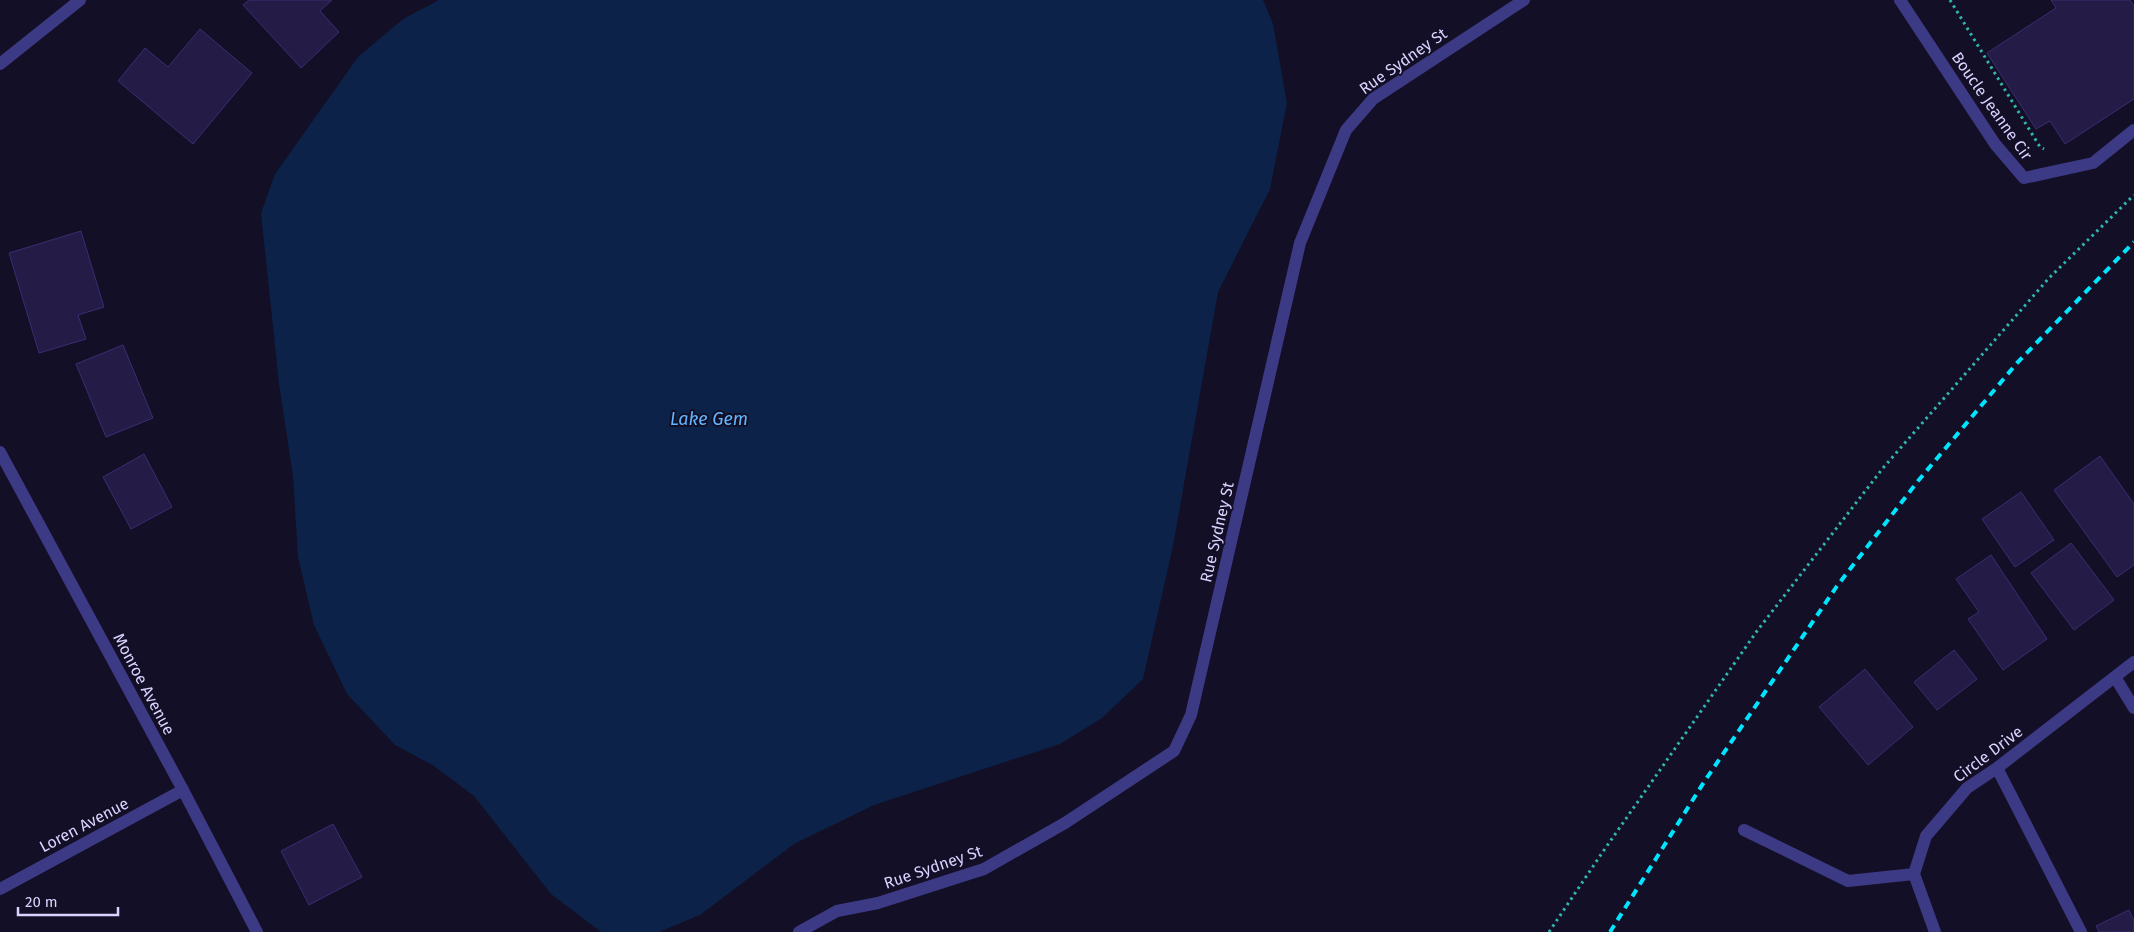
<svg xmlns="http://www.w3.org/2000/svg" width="2134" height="932" font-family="'Fira Sans',sans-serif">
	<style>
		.water { fill: #0c2248 }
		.building { fill: #241b47; stroke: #3b2d73 }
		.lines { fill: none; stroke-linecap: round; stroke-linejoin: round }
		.path { stroke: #2fb8b0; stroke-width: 3; stroke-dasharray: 2.5 4; stroke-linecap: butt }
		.service { stroke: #3d3a85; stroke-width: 12 }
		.minor { stroke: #3d3a85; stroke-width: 12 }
		.tertiary { stroke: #3d3a85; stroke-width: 12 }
		.rail { stroke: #00e5ff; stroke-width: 4; stroke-dasharray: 8 6; stroke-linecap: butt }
		.labels { text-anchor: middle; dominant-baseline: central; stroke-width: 4; stroke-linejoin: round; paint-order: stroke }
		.street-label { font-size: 16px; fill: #d9d4ff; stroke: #130f26 }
		.water-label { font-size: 18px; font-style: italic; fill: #62b6ff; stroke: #130f26 }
	</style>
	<rect width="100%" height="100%" fill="#130f26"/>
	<path class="water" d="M439 0H1263L1273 24 1287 103 1270 189 1218 292 1173 546 1143 679 1102 718 1060 744 874 805 794 844 700 915 659 932H601L551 894 474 796 434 766 395 745 347 694 314 625 298 557 293 476 279 384 261 213 275 174 358 57 403 19Z"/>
	<path class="building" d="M249 0H332L320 11 339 32 301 68 243 5Z
		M2051 0H2130L2134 6V99L2065 144 2050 121 2036 129 1987 53 2056 8Z
		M200 29 252 73 193 144 118 81 145 48 168 67Z
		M81 231 104 307 78 315 86 339 39 353 9 253Z
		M123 345 153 418 106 437 76 364Z
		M144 454 172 507 131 529 103 477Z
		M2100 456 2134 504V565L2117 577 2054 490Z
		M2021 492 2054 540 2015 567 1982 519Z
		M2071 543 2114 600 2074 630 2031 573Z
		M1991 555 2047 639 2003 670 1968 619 1979 612 1956 579Z
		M1954 650 1977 679 1937 710 1914 682Z
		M1865 669 1913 727 1868 765 1819 707Z
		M333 824 362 877 309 905 281 851Z
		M2129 910 2134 921V932H2099L2096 926Z"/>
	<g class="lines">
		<path class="path" d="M1950 0 2040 147 2044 149
			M1549 932 1602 853 1757 631 1883 468 2049 278 2134 195"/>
		<path class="service" d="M1900 0 1995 144 2024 178 2093 163 2134 130
			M2115 677 2134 708
			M1997 768 2081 932
			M1744 830 1848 881 1914 874
			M799 932 837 911 878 903 984 869 1065 823 1174 751 1191 715 1300 243 1346 130 1373 99 1524 0"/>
		<path class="minor" d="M0 64 80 0
			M0 889 183 790
			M1935 932 1914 874 1926 836 1967 788 1997 768 2134 662"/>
		<path class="tertiary" d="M0 452 183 790 257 932"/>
		<path class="rail" d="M1610 932 1704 782 1837 586 1918 481 2017 363 2134 242"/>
	</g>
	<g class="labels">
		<g class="street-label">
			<text transform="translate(1403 61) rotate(-35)">Rue Sydney St</text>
			<text transform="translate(1992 106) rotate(55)">Boucle Jeanne Cir</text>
			<text transform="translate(1217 532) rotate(-77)">Rue Sydney St</text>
			<text transform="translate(144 684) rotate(62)">Monroe Avenue</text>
			<text transform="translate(1988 754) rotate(-37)">Circle Drive</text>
			<text transform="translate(84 825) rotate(-28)">Loren Avenue</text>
			<text transform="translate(933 867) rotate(-19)">Rue Sydney St</text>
		</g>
		<g class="water-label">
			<text x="709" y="419">Lake Gem</text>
		</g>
	</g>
	<path d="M18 907v8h100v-8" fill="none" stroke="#d9d4ff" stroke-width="2.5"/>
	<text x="25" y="907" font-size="15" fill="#d9d4ff" stroke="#130f26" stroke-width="4" paint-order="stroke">20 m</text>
</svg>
